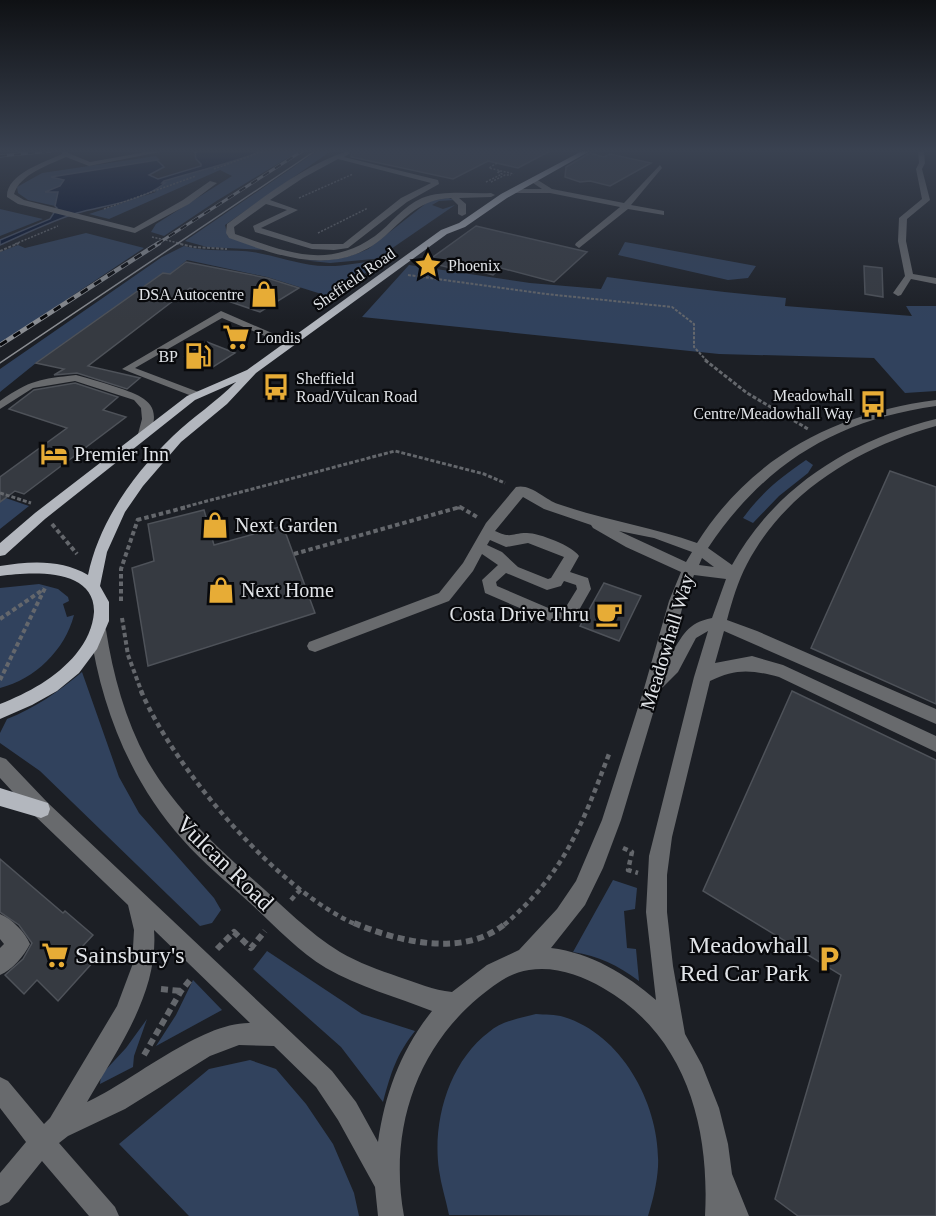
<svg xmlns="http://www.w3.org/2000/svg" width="936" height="1216" font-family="'Times New Roman',serif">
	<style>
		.green { fill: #31425d }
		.water { fill: #010d2a; stroke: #444e63; stroke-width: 1.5 }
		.building { fill: #363a41; stroke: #4e5259; stroke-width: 1.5 }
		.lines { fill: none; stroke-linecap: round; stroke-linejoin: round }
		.path-far5 { stroke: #64676c; stroke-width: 1.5; stroke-dasharray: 2 1.5; stroke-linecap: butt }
		.path-far4 { stroke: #64676c; stroke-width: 2; stroke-dasharray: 3 1.5; stroke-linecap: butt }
		.path-far3 { stroke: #64676c; stroke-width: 3; stroke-dasharray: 4 2; stroke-linecap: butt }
		.path-far2 { stroke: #64676c; stroke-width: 4; stroke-dasharray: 4.5 3; stroke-linecap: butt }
		.path-far1 { stroke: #64676c; stroke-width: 4.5; stroke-dasharray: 5 4; stroke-linecap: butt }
		.path { stroke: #64676c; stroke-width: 6; stroke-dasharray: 7 4.5; stroke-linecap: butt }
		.minor { fill: #686a6d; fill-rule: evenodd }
		.major { fill: #b3b7be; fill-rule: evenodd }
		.tram { stroke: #8a8d92; stroke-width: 1.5 }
		.rail-far1-casing { stroke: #8a8d92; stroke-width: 3 }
		.rail-casing { stroke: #8a8d92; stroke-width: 4.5 }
		.rail-far1 { stroke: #08090c; stroke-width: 2; stroke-dasharray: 7; stroke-linecap: butt }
		.rail { stroke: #08090c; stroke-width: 3; stroke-dasharray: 8; stroke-linecap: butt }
		.labels { text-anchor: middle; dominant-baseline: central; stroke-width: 4.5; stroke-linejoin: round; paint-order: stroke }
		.far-poi-label { font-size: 16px; fill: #e1e4e8; stroke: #08090c; text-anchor: start }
		.far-street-label { font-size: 16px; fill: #e1e4e8; stroke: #08090c }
		.poi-label { font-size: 20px; fill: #e1e4e8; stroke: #08090c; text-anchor: start }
		.street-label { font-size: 20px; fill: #e1e4e8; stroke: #08090c }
		.near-street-label { font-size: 24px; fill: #e1e4e8; stroke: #08090c }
		.near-poi-label { font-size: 24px; fill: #e1e4e8; stroke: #08090c; text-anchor: end }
	</style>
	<rect width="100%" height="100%" fill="#1c1f25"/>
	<path class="green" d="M262 151H299L218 200 164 236 151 232 156 224 232 176 220 170 109 219 89 214 156 192 154 190 164 184 161 183 163 181C196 171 230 164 262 151Z
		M317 151H331L225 225 228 237 265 250 207 247 185 241Z
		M156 156 160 160 53 177 65 180 61 186 47 191 58 192 55 206 28 200 18 193 17 187 42 173Z
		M448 198 455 200 439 201 432 205 443 209 455 205 391 249 384 258 330 263 301 260C325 262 347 259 368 249L429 201Z
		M0 209 43 219 0 236Z
		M86 233 144 248 0 344V252L18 245 25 248Z
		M625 242 642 245 756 266 748 278 728 280 618 255Z
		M184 246C208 253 233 248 258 253 281 257 302 266 326 266 345 267 363 260 381 262L331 297 267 277 187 260 170 274 163 273 36 363 0 392V369L162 257Z
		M409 265 530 283 601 289 607 277C666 285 726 293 786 298L785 306 912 316 906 306H936V391L905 393 874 358 719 354 362 317Z
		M806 460 813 465 808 473 779 496 753 523 743 518C761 493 781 477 806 460Z
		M0 496 29 506 0 529Z
		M39 584 58 589 68 597 69 601 63 604 67 617 74 615C65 650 35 679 0 688V588Z
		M82 672 119 777 139 813 214 898 221 910 212 923 200 926 40 771 0 743V733L7 719C35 708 58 692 82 672Z
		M613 880 637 888 635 909 624 911 627 948 636 949 639 981C617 965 599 956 573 952Z
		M267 951 362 1014 415 1031C396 1055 391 1073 383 1102L341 1047 253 969Z
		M193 980 222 1010 156 1046 176 1015Z
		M536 1014C545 1015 555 1014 564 1017 623 1035 661 1107 658 1167 657 1183 653 1200 648 1216L449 1215C446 1200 441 1185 439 1170 432 1122 449 1062 489 1032 502 1021 520 1018 536 1014Z
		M147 1019 134 1056 133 1067 100 1084 101 1075 126 1048Z
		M250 1060 276 1069 306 1104 333 1144 354 1193 359 1216H189L119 1144 209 1069Z"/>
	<path class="water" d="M199 151H262C230 164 196 171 164 181L162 183H165C141 202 106 205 77 213 51 221 25 234 0 245V240L50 219 57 208 55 206 58 192H45L60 186 64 180 51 177 157 160 164 167 149 175 158 179 201 166V164L196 159 195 153Z"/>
	<path class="building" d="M352 151H550L518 168 488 161 453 179 351 157Z
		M590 153 604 157 610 154 651 163 610 186 590 181 580 182 565 177 566 167Z
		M476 226 579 250 587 252 554 282 501 268 493 275 459 266 455 269 426 262Z
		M186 262 267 278 299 288 260 312 190 288 88 366 140 378 127 389 77 373 54 375 64 369 36 363 163 273 170 274Z
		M864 266 882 268 883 297 865 294Z
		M207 342 235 353 213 367 185 356Z
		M75 383 118 397 103 410 126 417 24 494 15 491 0 502V477L67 428 9 409 34 390Z
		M890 471 936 487V704L811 648Z
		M204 510 214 545 283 526 315 613 148 666 132 568 154 561 148 524Z
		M604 583 641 596 619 641 580 626Z
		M792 691 936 760V1216H798L775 1199 841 975 703 891Z
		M0 859 63 913 65 911 93 935 80 949 94 961 58 1001 37 980 24 994 5 975 23 959 32 943 19 925 0 912Z"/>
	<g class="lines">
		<path class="path-far5" d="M497 163 489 168 514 174
			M214 169 264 151
			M486 182 502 174 497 172 501 171
			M491 182 505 175H511
			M299 198 353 174
			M104 209 196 176
			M318 233 368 208
			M152 237 183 244
			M15 244 58 226"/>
		<path class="path-far4" d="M176 243 193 247 227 249
			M0 251 19 243
			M408 275 546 294 672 307 694 324V347L707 361"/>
		<path class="path-far3" d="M705 360 747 393 808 429
			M0 493 31 503
			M181 508 395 451 484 474 505 483
			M456 508H462"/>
		<path class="path-far2" d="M137 520 187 507
			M52 524 77 554
			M294 554 460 507 477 517
			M121 601V569L138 519
			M122 618 128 655 142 693
			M0 619 44 589
			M0 680 45 588"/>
		<path class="path-far1" d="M141 691C175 770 278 891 357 925
			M623 848 632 852 628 870 638 873
			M291 900 301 889
			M504 925C564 874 582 825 609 754"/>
		<path class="path" d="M354 923C399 942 465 958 506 923
			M217 949 234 932 251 948 265 931
			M161 989 181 991
			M144 1055 181 991 190 980"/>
		<path class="minor" d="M62 151H68V153L90 162 152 151H165L89 166 66 157C49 165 20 174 14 194L24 200 134 228 183 200 210 181 217 183 189 204 135 233 18 204 7 197C6 174 45 162 62 154Z
			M347 151 350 153 344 157 438 180 439 184 407 202 348 248 334 250 312 249 255 232 253 226 287 210 266 204 234 227 235 234C285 252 327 270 375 236 391 224 403 206 422 198 443 190 469 194 491 193L495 195 491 197 459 198 466 204V214L462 216 458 214V205L451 198C421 199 406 217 385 236 338 278 281 257 229 238L226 233 227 224C264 197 303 166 347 151ZM338 159 431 183 401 198 343 244H312L261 228 298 210 270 200 303 178Z
			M918 151H924L925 163 922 169 930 200 907 219 906 241 913 274 936 278V284L911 279 901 295 898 296 893 293 905 276 898 241 899 218 922 199 916 169 919 163Z
			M660 165 662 168 631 205 664 211V215L628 209 579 248 575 245 576 243 620 207 550 193H513L509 191 513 189H542L530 181 533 177 552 189 624 203Z
			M221 311 295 343 286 345 222 318 135 368 201 393V397L197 398 122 369Z
			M76 375C88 378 101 382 113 386 140 395 166 402 148 437H140L138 434 142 419 141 408 134 400 75 381 33 388 0 409V401C30 380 40 379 76 375Z
			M936 400V406C836 420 764 464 708 548L732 565C775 487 851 440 936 419V426C860 447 785 491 747 564 738 581 732 601 727 620L757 631 936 709V724L724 631 715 663 752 656 783 665 936 736V752L779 677C752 670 736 668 710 681L672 837 667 875V912L673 966 685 1034 702 1065 719 1108 728 1144 732 1174 749 1216H705C710 1127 686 1035 603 988 581 975 555 966 529 970 510 972 493 986 478 998 414 1052 389 1134 404 1216H378L375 1187 338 1120 316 1087 274 1046 239 1045 210 1056 125 1109 68 1136 59 1143 115 1207 119 1216H89L42 1161 9 1202 0 1206V1173L26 1142 0 1108V1077L8 1081 44 1124 50 1118 117 1006 132 966 134 930 128 905 34 815 0 778V757L6 759 48 803 332 1071 356 1102 378 1142C385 1093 401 1050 432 1011 397 997 359 987 326 968 298 951 274 925 250 903 227 882 203 863 183 840 130 781 101 707 90 630L93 626H103L106 630C113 675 125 719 147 760 175 809 215 845 256 882 283 906 309 933 340 952 359 963 379 970 399 977 417 983 433 990 452 992L487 965 519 950 557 909 576 881 602 820 643 692 669 601 681 572 626 547 593 528 591 525 544 509 523 497 495 531C512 539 511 533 527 533 539 533 573 546 579 556L570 572 588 578 591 589 574 619 559 623 550 621 485 593 482 580 498 565 482 554 473 571 449 601 315 652 309 650 307 646 309 642 439 593 463 563 486 523 516 487C530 483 546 500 558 504 604 520 652 527 697 543 752 456 836 413 936 400ZM619 531 654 538 692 552 686 562ZM490 540 506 547 528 543 564 557 551 578 548 579 518 567 502 552 487 545ZM702 558 714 567 699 565ZM506 573 547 590 561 586 564 581 576 585 577 589 564 610H553L497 586 496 582ZM694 575 726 579 712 618C687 623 683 635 670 656L684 601ZM708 631 694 677 649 856 646 912 656 1000C626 974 591 953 551 948L585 905 603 868 621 820 660 690 678 672 696 638ZM154 930 250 1023C201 1022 133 1081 87 1102 117 1050 159 993 154 930Z
			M0 914C12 919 25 932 30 944 24 956 12 970 0 975V948L4 944 0 939Z"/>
		<path class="major" d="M582 151H590L507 198 465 227 447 234 256 373 227 404 181 442 143 486 125 512 107 552 100 586 109 602V621L97 649 79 673 57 691 32 705 0 719V704C28 693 56 678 76 654 86 642 93 627 94 612 95 567 30 572 0 576V566C29 561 62 559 88 575 99 522 134 473 173 436 193 417 216 402 236 382L195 400 45 519 5 555 0 556V543L35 513 187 396 247 370 441 230 459 223 501 194Z
			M0 788 48 803 50 809 48 815 41 818 0 806Z"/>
		<path class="tram" d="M0 363 315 151"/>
		<defs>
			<path id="rail-far1" d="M0 156 51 151
				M157 244 302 151"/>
			<path id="rail" d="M0 345 159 243"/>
		</defs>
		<use href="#rail-far1" class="rail-far1-casing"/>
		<use href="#rail" class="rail-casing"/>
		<use href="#rail-far1" class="rail-far1"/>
		<use href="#rail" class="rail"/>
	</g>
	<linearGradient id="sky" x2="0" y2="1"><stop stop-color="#0f1114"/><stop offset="0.47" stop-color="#3a4251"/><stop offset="1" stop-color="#3a4251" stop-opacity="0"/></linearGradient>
	<rect width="936" height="321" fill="url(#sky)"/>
	<defs>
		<symbol id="sight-bare" viewBox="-9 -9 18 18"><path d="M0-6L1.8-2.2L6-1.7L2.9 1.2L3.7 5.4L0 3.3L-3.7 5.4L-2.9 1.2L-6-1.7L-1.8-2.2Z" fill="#e7ac36" stroke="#08090c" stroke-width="2.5" paint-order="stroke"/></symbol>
		<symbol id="shop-bare" viewBox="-9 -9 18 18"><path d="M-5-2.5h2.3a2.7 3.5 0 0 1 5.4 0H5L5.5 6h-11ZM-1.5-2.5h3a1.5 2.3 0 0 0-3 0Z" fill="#e7ac36" stroke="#08090c" stroke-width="2.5" paint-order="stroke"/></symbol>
		<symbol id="supermarket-bare" viewBox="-9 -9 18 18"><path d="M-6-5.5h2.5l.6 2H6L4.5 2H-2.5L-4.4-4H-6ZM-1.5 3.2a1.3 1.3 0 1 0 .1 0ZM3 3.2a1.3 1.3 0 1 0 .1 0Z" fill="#e7ac36" stroke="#08090c" stroke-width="2.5" paint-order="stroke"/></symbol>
		<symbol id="fuel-bare" viewBox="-9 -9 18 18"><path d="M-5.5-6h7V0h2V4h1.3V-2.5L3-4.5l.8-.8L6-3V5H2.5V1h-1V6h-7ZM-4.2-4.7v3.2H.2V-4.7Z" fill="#e7ac36" stroke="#08090c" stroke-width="2.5" paint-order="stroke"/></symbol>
		<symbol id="bus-bare" viewBox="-9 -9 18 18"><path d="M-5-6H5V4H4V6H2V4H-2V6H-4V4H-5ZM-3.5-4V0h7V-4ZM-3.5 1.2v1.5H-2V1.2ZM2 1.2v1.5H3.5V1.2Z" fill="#e7ac36" stroke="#08090c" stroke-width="2.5" paint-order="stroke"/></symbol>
		<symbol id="hotel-bare" viewBox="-9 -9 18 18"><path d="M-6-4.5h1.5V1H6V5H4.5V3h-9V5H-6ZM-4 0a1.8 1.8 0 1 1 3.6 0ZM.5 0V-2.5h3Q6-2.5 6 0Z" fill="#e7ac36" stroke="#08090c" stroke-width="2.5" paint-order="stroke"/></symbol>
		<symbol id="cafe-bare" viewBox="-9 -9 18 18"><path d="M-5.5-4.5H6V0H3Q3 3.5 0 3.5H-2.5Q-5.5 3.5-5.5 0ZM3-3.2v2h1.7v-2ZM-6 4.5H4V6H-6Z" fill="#e7ac36" stroke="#08090c" stroke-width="2.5" paint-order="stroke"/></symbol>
		<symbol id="parking-bare" viewBox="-9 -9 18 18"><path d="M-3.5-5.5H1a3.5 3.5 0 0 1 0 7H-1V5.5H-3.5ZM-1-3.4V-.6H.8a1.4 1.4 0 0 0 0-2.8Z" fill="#e7ac36" stroke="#08090c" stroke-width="2.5" paint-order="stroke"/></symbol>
	</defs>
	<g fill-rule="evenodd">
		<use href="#sight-bare" x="409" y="246" width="38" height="38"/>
		<use href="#shop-bare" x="245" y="275" width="38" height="38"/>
		<use href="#supermarket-bare" x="217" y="318" width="38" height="38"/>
		<use href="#fuel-bare" x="179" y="337" width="38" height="38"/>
		<use href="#bus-bare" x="257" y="368" width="38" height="38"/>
		<use href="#bus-bare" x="854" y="385" width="38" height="38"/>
		<use href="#hotel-bare" x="35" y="435" width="38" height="38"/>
		<use href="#shop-bare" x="196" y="506" width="38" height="38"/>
		<use href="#shop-bare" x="202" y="571" width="38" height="38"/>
		<use href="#cafe-bare" x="590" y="595" width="38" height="38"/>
		<use href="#supermarket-bare" x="36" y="936" width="38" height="38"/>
		<use href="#parking-bare" x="810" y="940" width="38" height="38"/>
	</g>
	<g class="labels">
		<g class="far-poi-label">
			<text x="448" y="265">Phoenix</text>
			<text x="244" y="294" text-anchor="end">DSA Autocentre</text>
			<text x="256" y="337">Londis</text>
			<text x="178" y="356" text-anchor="end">BP</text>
			<text x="296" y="378">Sheffield<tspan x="296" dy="18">Road/Vulcan Road</tspan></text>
			<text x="853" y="395" text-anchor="end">Meadowhall<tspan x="853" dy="18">Centre/Meadowhall Way</tspan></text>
		</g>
		<g class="far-street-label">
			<text transform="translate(354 279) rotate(-35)">Sheffield Road</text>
		</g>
		<g class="poi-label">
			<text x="74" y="454">Premier Inn</text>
			<text x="235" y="525">Next Garden</text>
			<text x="241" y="590">Next Home</text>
			<text x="589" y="614" text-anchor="end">Costa Drive Thru</text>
		</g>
		<g class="street-label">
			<text transform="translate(667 642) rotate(-73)">Meadowhall Way</text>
		</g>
		<g class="near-street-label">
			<text transform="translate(225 863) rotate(44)">Vulcan Road</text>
		</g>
		<g class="near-poi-label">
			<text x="809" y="945">Meadowhall<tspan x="809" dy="28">Red Car Park</tspan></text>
			<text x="75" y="955" text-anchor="start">Sainsbury's</text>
		</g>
	</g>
</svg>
